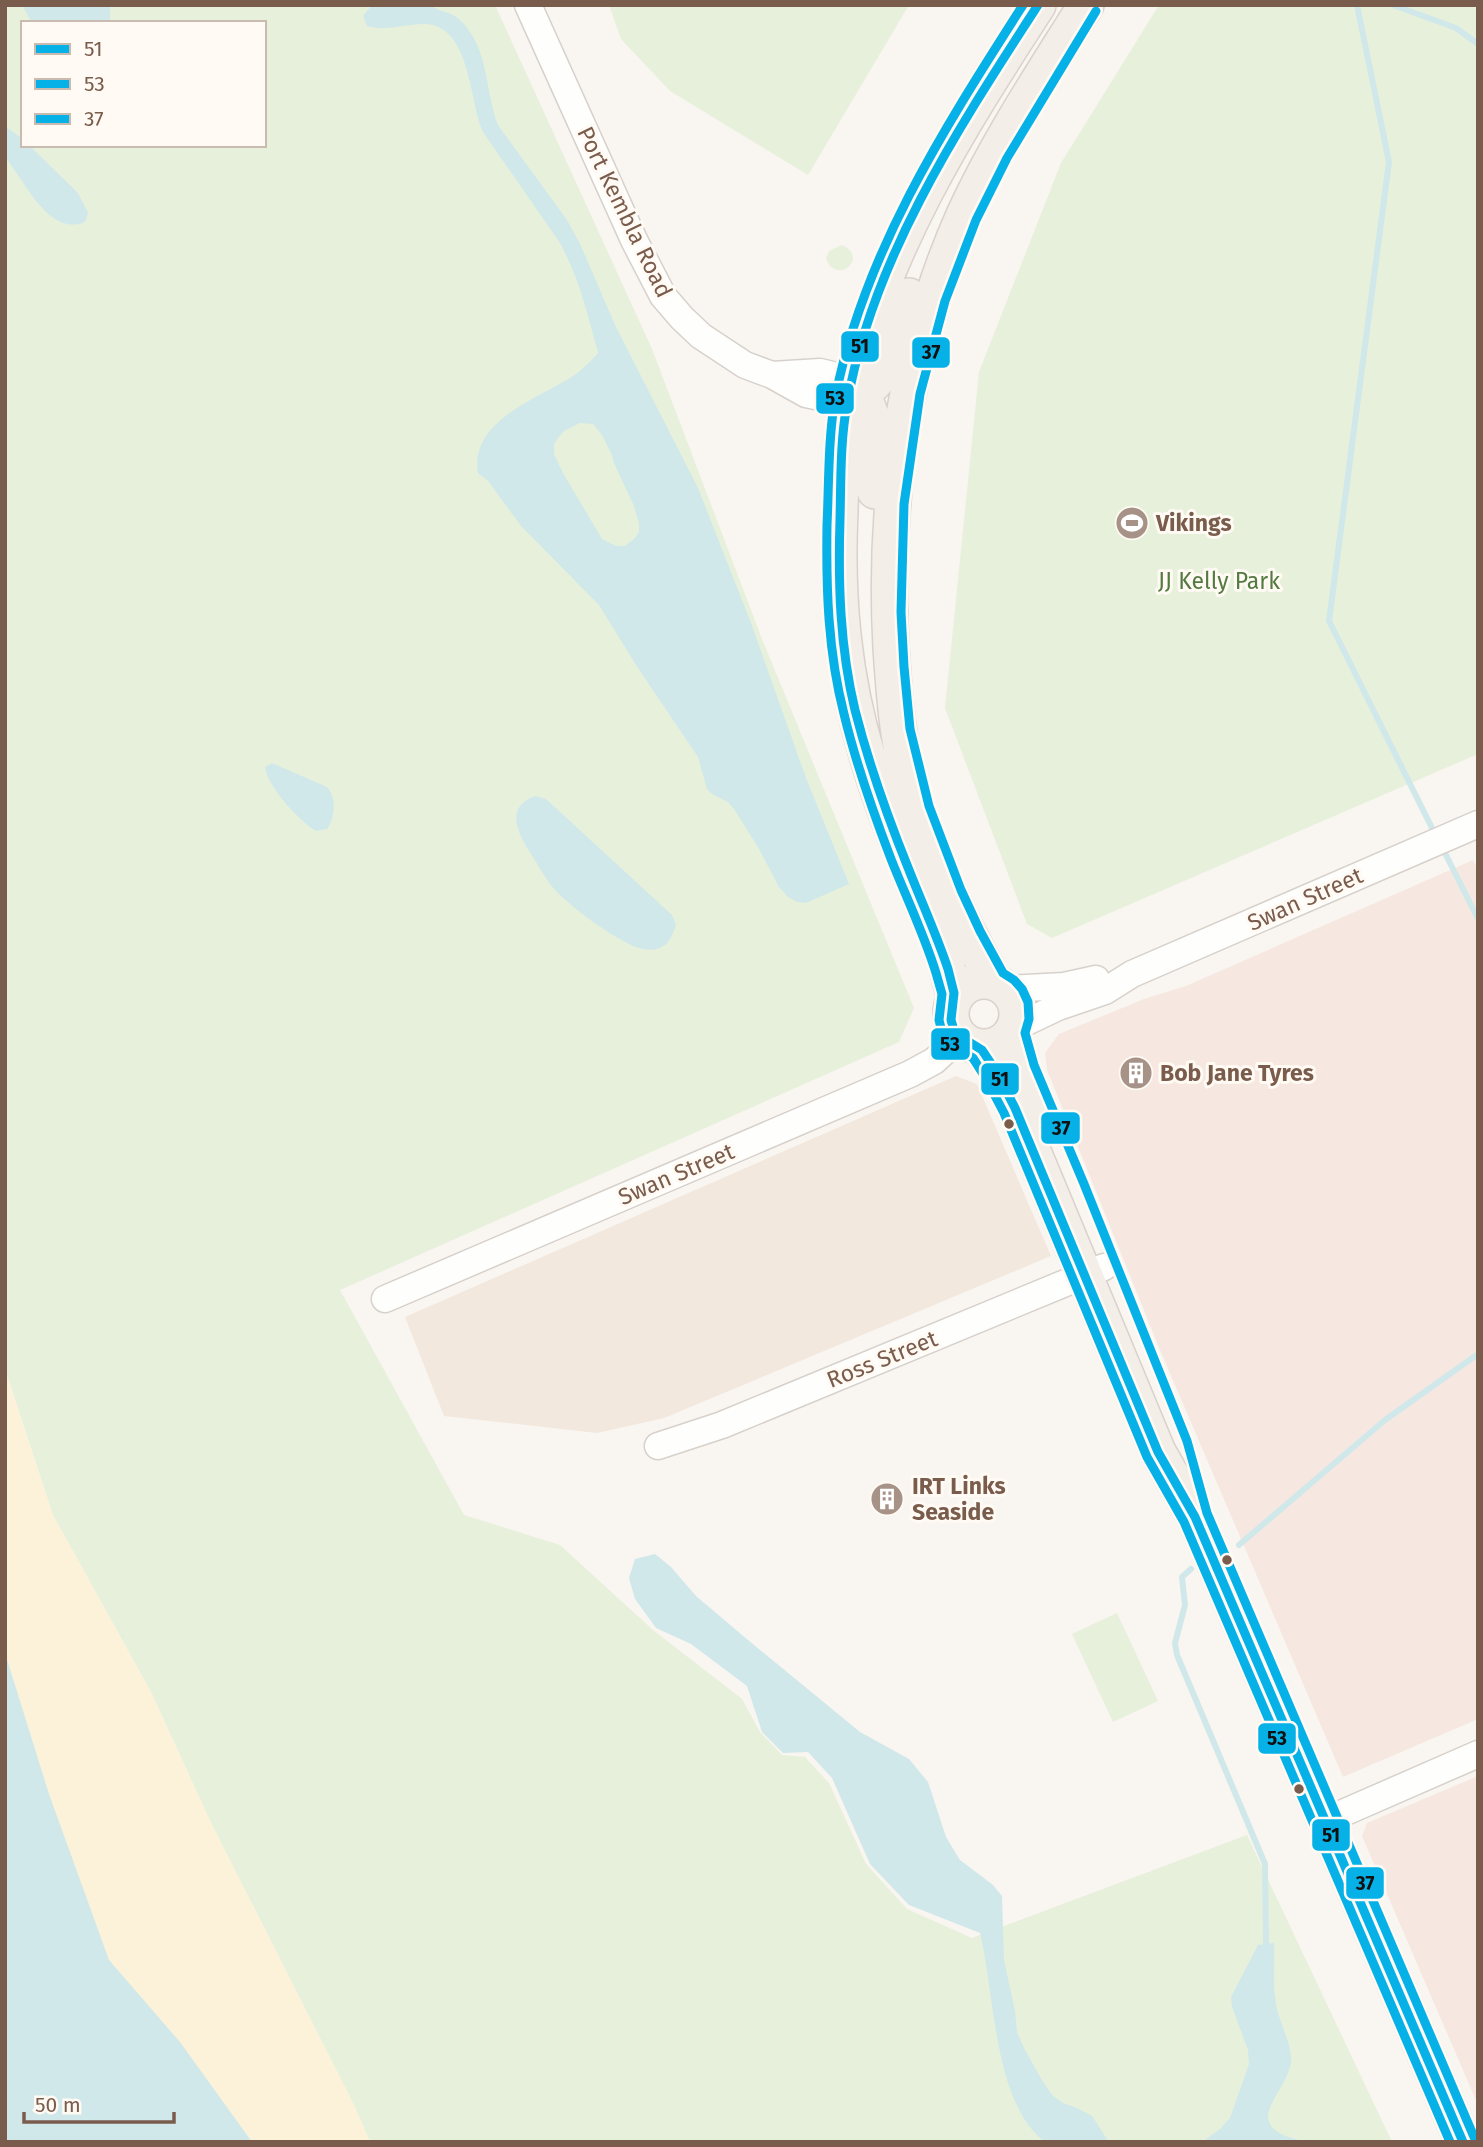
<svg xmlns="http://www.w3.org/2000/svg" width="1483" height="2147" font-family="'Fira Sans',sans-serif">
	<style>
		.residential { fill: #f2e8de }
		.commercial { fill: #f6e8e1 }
		.green { fill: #e7f0db; fill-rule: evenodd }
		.sand { fill: #fbf2d9 }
		.water { fill: #d0e8ea; fill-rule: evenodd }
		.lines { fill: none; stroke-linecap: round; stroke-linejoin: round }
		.stream { stroke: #d0e8ea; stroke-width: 6 }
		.minor-casing { stroke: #d7d1cb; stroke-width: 29 }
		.major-casing { stroke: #dad1cc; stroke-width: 38 }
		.minor { stroke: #fefefd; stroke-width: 26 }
		.major { stroke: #f3eee8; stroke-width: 35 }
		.bus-1-casing { stroke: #fffaf3; stroke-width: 14 }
		.bus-2-casing { stroke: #fffaf3; stroke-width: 14 }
		.bus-3-casing { stroke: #fffaf3; stroke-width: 14 }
		.bus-1 { stroke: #06b1e7; stroke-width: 9 }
		.bus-2 { stroke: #06b1e7; stroke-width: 9 }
		.bus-3 { stroke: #06b1e7; stroke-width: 9 }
		.bus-dot { fill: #7a5c4d; stroke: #fffaf3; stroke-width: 2.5 }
		.labels { text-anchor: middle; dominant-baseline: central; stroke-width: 6; stroke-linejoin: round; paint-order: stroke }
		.street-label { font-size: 23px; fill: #7a5c4d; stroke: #fffaf3 }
		.poi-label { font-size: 23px; font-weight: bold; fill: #7a5c4d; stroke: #fffaf3; text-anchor: start }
		.park-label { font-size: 23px; fill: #537a41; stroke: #fffaf3 }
		.line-badge { stroke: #fffaf3; stroke-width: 2.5 }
		.pale-badge-label { font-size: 19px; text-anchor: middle; font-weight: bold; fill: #111 }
	</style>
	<rect width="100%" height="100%" fill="#f9f5f0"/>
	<path class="residential" d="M956 1076 977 1084 1051 1256 664 1418 597 1433 444 1416 405 1317Z"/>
	<path class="commercial" d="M1473 860 1478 870V1719L1343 1777 1160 1350 1047 1070 1045 1053 1059 1034 1144 999 1186 986Z
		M1478 1776V2105L1362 1836 1367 1823Z"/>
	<path class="green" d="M5 5H495L652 349 762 639 914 1008 899 1042 340 1290 464 1515 560 1545 653 1630 742 1699 760 1732 782 1755 805 1757 829 1783 866 1864 907 1909 972 1938 1247 1835 1392 2142H370L353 2103 211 1823 152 1694 53 1515 5 1369ZM23 23H264V145H23Z
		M609 5H909L808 175 670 91 621 39Z
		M1159 5H1478V754L1052 938 1027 924 945 708 979 372 1061 163Z
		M842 245C870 257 837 286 826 259L829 251Z
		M1117 1613 1158 1701 1113 1722 1072 1634Z"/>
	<path class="sand" d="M5 1369 53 1515 152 1694 211 1823 353 2103 370 2142H76L5 1985Z"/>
	<path class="water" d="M22 5H110V23H32Z
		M372 5H430C439 12 450 11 459 19 490 48 484 89 498 125L567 220 580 244 616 327 698 488 751 623 806 778 849 884 806 903 797 902 788 897 779 887 759 849 734 809 728 802 712 794 707 789 698 757 636 665 599 605 521 526 488 481 478 473C469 422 538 398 570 378 581 371 590 362 598 353 588 315 579 278 560 243L483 132C469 101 471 27 426 24 407 23 386 32 367 26L363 16ZM580 423 593 424 602 435 612 455 614 463 634 506 639 523V532L635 538 625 546H616L602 539 563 473 554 454V444L558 438 564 431Z
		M5 128 9 129 23 139V145H29L78 193 88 213 85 222C55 235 32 196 18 175 14 169 8 162 6 156 3 148 5 136 5 128Z
		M272 763 327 787C337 798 335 818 327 829L316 831C299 821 267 786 265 767Z
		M535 796 546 799 672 915 676 925C673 933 670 943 662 947 654 951 644 950 636 947 614 939 564 903 550 884 545 877 540 869 536 862 522 840 500 809 535 796Z
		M655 1554 671 1567 696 1596 748 1640 860 1732 909 1759 928 1782 946 1837 960 1860 993 1885 1002 1896 1004 1960 1015 2011 1017 2032 1025 2050 1043 2082 1053 2096 1063 2103 1077 2108 1092 2116 1109 2142H1045C993 2103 995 1993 980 1933L909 1905 870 1864 832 1778 808 1752 783 1753 762 1732 747 1686 691 1644 656 1628 635 1599 629 1578 635 1559Z
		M5 1653 49 1794 109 1960 180 2042 252 2142H5Z
		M1274 1943C1275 1964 1272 1988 1277 2009 1281 2026 1292 2044 1291 2062 1290 2078 1267 2105 1268 2117 1270 2135 1292 2138 1306 2142H1202L1220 2129 1230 2118 1249 2064 1248 2050 1232 2007 1231 1997 1258 1945Z"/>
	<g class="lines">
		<path class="stream" d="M1357 5 1389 162 1329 621 1436 836
			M1393 5 1456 28 1478 44
			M1441 845 1478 919
			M1239 1545 1385 1420 1478 1354
			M1191 1569 1182 1577 1185 1605 1175 1643 1177 1655 1265 1864 1266 1945"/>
		<defs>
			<path id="minor" d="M528 5 634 240 663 296 682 318 701 336 745 365 772 375 806 394 848 403
				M772 375 820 372 853 380
				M1006 989 1064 986 1096 979
				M1014 1028 1058 1007 1105 991 1132 974 1478 824
				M385 1299 910 1074 934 1061 960 1037
				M658 1446 722 1425 1104 1267
				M1327 1820 1478 1754"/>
			<path id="major" d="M853 380 867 405 873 421 875 491
				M848 403C894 378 895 342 909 296
				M951 1014a33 33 0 1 1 66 0a33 33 0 1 1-66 0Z
				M994 982C959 918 926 850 908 779 897 736 894 692 891 648 883 501 904 350 964 215 998 141 1043 74 1086 5
				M955 997C951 984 948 970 944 956 938 936 928 917 920 897 901 851 882 805 868 758 843 676 836 597 840 511 841 474 841 436 848 400 878 254 958 128 1038 5
				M1012 1032 1022 1069 1039 1108
				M980 1047 998 1074 1015 1108 1158 1452 1195 1517 1463 2142"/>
		</defs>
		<use href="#minor" class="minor-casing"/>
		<use href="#major" class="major-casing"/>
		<use href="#minor" class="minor"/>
		<use href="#major" class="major"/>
		<defs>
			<path id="bus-1" d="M1038 5C959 127 872 259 847 404 840 442 841 482 840 520 838 584 840 648 855 710 869 765 888 818 909 870 922 903 937 936 948 969L954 993 951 1020 954 1030 961 1037 982 1050 996 1071 1015 1108 1158 1452 1195 1517 1463 2142"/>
			<path id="bus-2" d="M1023 5C945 127 863 254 835 399 828 440 829 483 827 525 826 589 828 652 844 714 856 764 873 812 891 859 906 897 924 934 936 973L942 994 939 1020 943 1036 953 1047 973 1058 985 1077 1004 1113 1147 1457 1184 1522 1450 2142"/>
			<path id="bus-3" d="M1096 11 1007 158 976 220 945 301 920 394 904 504 901 612 904 667 910 729 929 806 961 890 980 931 1003 973 1014 980 1022 989 1028 1002 1029 1019 1025 1033 1034 1065 1084 1184 1187 1441 1207 1513 1474 2137"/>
		</defs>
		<use href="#bus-1" class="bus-1-casing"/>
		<use href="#bus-2" class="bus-2-casing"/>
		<use href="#bus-3" class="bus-3-casing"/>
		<use href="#bus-1" class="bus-1"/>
		<use href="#bus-2" class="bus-2"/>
		<use href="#bus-3" class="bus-3"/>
	</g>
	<defs>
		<symbol id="stadium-disc" viewBox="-11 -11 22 22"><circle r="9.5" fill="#a69286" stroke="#fffaf3"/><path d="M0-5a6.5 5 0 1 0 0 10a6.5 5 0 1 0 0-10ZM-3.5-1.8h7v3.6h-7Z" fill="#fff"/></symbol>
		<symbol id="building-disc" viewBox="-11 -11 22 22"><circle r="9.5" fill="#a69286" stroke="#fffaf3"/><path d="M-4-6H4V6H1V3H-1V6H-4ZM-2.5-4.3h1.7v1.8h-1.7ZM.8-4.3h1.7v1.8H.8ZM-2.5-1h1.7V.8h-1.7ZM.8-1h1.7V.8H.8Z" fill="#fff"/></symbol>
	</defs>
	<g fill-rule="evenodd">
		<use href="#stadium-disc" x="1113" y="504" width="38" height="38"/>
		<use href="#building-disc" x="1117" y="1054" width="38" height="38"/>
		<use href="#building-disc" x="868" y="1480" width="38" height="38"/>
	</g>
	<g class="bus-dot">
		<circle cx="1009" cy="1124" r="6"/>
		<circle cx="1227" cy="1560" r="6"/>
		<circle cx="1299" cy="1789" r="6"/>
	</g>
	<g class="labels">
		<g class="street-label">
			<text transform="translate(625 212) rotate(64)">Port Kembla Road</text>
			<text transform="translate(1305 899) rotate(-24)">Swan Street</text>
			<text transform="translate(676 1174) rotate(-23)">Swan Street</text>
			<text transform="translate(882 1359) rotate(-22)">Ross Street</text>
		</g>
		<g class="poi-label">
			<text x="1156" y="523">Vikings</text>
			<text x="1160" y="1073">Bob Jane Tyres</text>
			<text x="912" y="1486">IRT Links<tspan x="912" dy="26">Seaside</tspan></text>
		</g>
		<g class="park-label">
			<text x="1219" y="581">JJ Kelly Park</text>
		</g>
	</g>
	<g class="line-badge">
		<rect x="840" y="330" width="40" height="33" rx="7" fill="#06b1e7"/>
		<rect x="911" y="336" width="40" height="33" rx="7" fill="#06b1e7"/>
		<rect x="815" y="382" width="40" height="33" rx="7" fill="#06b1e7"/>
		<rect x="930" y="1027" width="41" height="34" rx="7" fill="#06b1e7"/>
		<rect x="980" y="1062" width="40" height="34" rx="7" fill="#06b1e7"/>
		<rect x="1040" y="1111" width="41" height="34" rx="7" fill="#06b1e7"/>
		<rect x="1257" y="1722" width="40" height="33" rx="7" fill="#06b1e7"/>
		<rect x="1311" y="1818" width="40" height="34" rx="7" fill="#06b1e7"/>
		<rect x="1345" y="1866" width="40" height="34" rx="7" fill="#06b1e7"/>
	</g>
	<g class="pale-badge-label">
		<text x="860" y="353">51</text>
		<text x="931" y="359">37</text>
		<text x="835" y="405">53</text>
		<text x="950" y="1051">53</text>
		<text x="1000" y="1086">51</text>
		<text x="1061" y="1135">37</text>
		<text x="1277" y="1745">53</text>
		<text x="1331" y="1842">51</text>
		<text x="1365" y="1890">37</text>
	</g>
	<rect width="1483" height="2147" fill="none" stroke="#7a5c4d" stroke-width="14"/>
	<rect x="21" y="21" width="245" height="126" fill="#fffaf3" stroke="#cabbb1" stroke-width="2"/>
	<rect x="35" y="44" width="35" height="10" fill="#06b1e7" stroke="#cabbb1" stroke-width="2"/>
	<text x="84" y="56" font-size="21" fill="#7a5c4d">51</text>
	<rect x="35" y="79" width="35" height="10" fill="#06b1e7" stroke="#cabbb1" stroke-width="2"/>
	<text x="84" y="91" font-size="21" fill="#7a5c4d">53</text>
	<rect x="35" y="114" width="35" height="10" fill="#06b1e7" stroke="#cabbb1" stroke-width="2"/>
	<text x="84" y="126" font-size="21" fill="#7a5c4d">37</text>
	<path d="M24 2112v10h150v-10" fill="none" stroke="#7a5c4d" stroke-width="3.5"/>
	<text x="35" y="2112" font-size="21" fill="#7a5c4d" stroke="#fffaf3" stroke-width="5" paint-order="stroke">50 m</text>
</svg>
